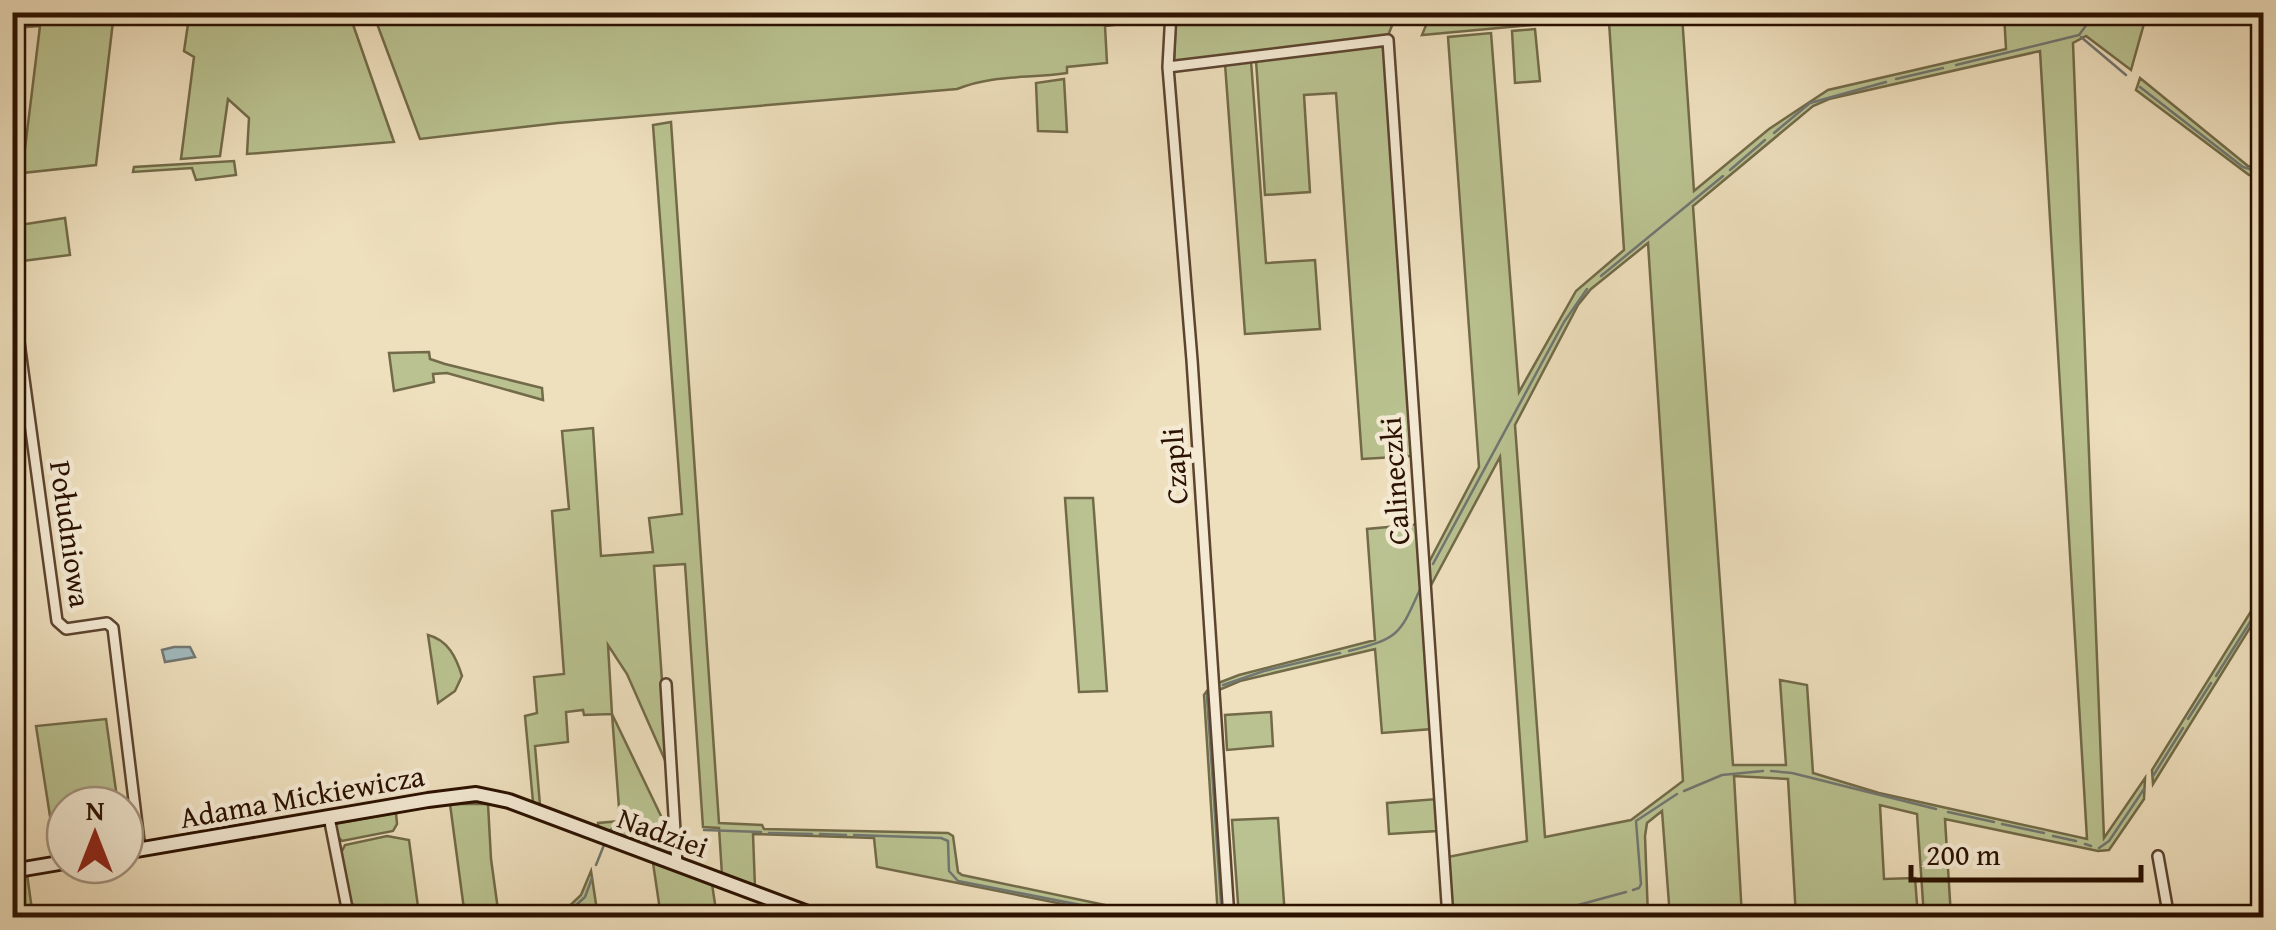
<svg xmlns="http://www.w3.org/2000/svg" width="2276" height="930" font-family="'Gentium Book Plus',serif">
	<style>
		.green { fill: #b9c290; stroke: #726a48; stroke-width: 2.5; fill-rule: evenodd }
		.water { fill: #a0b9bd; stroke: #717671; stroke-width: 2.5 }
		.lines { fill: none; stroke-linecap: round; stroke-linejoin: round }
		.stream { stroke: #717671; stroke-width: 2.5 }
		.street-casing { stroke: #5c442f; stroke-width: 14 }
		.secondary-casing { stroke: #2b1100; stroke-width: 18 }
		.street { stroke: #f4ead4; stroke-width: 9 }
		.secondary { stroke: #f4ead4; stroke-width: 12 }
		.labels { text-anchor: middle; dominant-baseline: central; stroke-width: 9; stroke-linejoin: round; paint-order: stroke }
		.street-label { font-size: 30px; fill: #2b1100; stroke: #f4ead4 }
	</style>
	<rect width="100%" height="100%" fill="#eedfbd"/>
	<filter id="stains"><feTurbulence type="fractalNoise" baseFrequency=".002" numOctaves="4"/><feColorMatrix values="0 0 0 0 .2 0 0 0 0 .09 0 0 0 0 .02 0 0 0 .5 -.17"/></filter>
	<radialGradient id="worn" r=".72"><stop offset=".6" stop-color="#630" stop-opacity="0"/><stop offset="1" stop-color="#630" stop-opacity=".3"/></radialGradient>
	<path class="green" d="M12 13H349L394 142 247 154 249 118 228 99 220 156 181 159 194 57 184 51 188 24 114 13 96 165 22 173 40 26 13 28Z
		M373 13V12L1166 13 1164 19 1105 26 1107 63 1067 67V73C1028 79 994 74 957 89L558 123 420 139Z
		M1176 13H1397L1387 38 1174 63Z
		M1431 13V12L1620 13 1564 22 1422 35Z
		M2004 13H2147L2131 70 2086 36 2073 43 2104 838 2145 778 2144 799 2109 850 2098 851 1945 819 1951 917H1924L1917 814 1880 805 1884 879 1915 878 1918 917H1796L1788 779 1734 776 1742 917H1670L1662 811 1647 823 1645 836 1648 917H1452L1448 857 1527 841 1500 457 1429 589 1427 566 1479 467 1448 37 1491 33 1519 392 1576 291 1624 250 1609 22 1682 15 1694 191 1769 129 1828 90 2006 49ZM2040 51 2087 839 1879 793 1813 773 1807 685 1780 680 1786 765H1733L1693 206 1813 106 1829 99ZM1648 243 1683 781 1631 820 1545 837 1515 425 1578 305 1591 289Z
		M1535 29 1540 81 1515 83 1512 31Z
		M1379 45 1387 51 1413 456 1362 459 1336 93 1304 95 1310 192 1265 195 1256 60Z
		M1251 61 1266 263 1315 260 1320 329 1245 334 1225 64Z
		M2140 78 2248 166 2263 169V176L2249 175 2136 90Z
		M1064 79 1067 132 1038 131 1036 83Z
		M671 122 719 823 762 825 764 829 948 833 953 836 958 872 962 875 1162 917H1094L1093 910 877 867 874 838 753 834 755 888 722 875 719 828 703 827 685 564 654 566 668 767 627 674 608 645 612 714 674 843V856L598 827V823L620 821 612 714 584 715 583 710 566 712 568 742 535 746 540 805 533 802 525 716 537 713 534 677 564 674 552 511 569 509 562 431 593 428 601 556 653 552 649 518 682 514 653 125Z
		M234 161 236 175 196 180 192 168 133 172 134 167Z
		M65 218 70 255 14 262 13 226Z
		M429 352 430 359 445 364 542 388 543 400 447 373 433 374 434 382 394 391 389 353Z
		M1093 498 1107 691 1079 692 1065 498Z
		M1420 524 1432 729 1382 733 1375 649 1240 681 1219 690 1218 683 1239 675 1375 640 1367 529Z
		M2263 592V607L2153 784 2152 770Z
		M428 635C448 640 456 657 462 676L455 691 438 703Z
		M1207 691 1224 917H1218L1204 695Z
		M1271 712 1273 746 1227 750 1225 715Z
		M106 719 118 805H65V853L56 855 36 726Z
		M12 767 25 861 13 863H12Z
		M1437 799V831L1389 834 1387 803Z
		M450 804H488L491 859 499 917H465Z
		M396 813 397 824 393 831 342 841 336 835 334 824Z
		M1278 818 1285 917H1239L1232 820Z
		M387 836 409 840 419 914 383 917 381 913C337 912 346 890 341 853L345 845Z
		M653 863 712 884 717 917H661Z
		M591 871 598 917H558L581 895Z
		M27 874 33 917 13 918V877Z"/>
	<path class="water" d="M174 647H190L195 657 165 662 162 650Z"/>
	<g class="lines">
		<path class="stream" d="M2081 37 2126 75
			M1956 65 2079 35 2096 12
			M1896 79 1943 68
			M2140 87 2243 167 2264 173
			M1774 133 1810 103 1886 82
			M1730 170 1765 140
			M1601 276 1723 176
			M1433 564 1564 322 1587 289
			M1349 651C1402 638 1400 633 1422 585
			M2216 676 2264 600
			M1223 685 1264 671 1340 653
			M1207 696 1222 918
			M2188 719 2211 683
			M1771 771 1792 773 1936 809
			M2153 776 2183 728
			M1684 791 1722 775 1763 771
			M1948 812 1994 822
			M2002 824 2044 833
			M704 830 761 832
			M609 832 614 826 670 829
			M769 833 812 834
			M820 834 846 835
			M854 835 941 838 948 841 949 871 958 881 1147 918
			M2053 836 2076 841
			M2085 844 2091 846
			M2099 848 2109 841 2144 789
			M596 865 604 845
			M1633 890 1639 888 1641 884 1636 821 1677 794
			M1534 917 1626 892
			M562 918 585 897 592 878"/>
		<defs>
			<path id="street" d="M1171 12 1168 67 1192 360 1229 918
				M1168 67 1388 40 1448 918
				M12 291 57 621 66 629 107 623 113 628 140 849
				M666 684 677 864
				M329 817 347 908 360 915 378 918
				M2158 856 2169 918"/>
			<path id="secondary" d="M125 852 428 800 476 794 509 801 821 918
				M12 871 65 862"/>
		</defs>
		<use href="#street" class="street-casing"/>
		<use href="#secondary" class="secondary-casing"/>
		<use href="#street" class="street"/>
		<use href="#secondary" class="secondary"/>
	</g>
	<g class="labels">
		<g class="street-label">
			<text transform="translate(1174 466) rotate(-94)">Czapli</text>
			<text transform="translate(1394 481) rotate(-94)">Calineczki</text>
			<text transform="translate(71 534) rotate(82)">Południowa</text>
			<text transform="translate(302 796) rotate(-10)">Adama Mickiewicza</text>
			<text transform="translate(663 832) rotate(20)">Nadziei</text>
		</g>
	</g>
	<rect width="2276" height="930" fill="none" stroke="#eedfbd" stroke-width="50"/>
	<rect x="15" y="15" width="2246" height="900" fill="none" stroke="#2b1100" stroke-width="5"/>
	<rect x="25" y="25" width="2226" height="880" fill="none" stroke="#2b1100" stroke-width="2.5"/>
	<g transform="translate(95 835)"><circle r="48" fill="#f4ead4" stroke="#a4937f" stroke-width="2.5"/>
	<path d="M0-8L18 38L0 25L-18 38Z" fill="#8f2418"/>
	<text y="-15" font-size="28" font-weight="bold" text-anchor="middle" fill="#2b1100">N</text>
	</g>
	<path d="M1911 865v15h230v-15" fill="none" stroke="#2b1100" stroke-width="5"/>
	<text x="1926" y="865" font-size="30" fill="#2b1100" stroke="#f4ead4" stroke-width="8" paint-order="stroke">200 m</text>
	<rect width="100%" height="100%" filter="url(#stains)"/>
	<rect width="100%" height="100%" fill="url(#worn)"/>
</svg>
